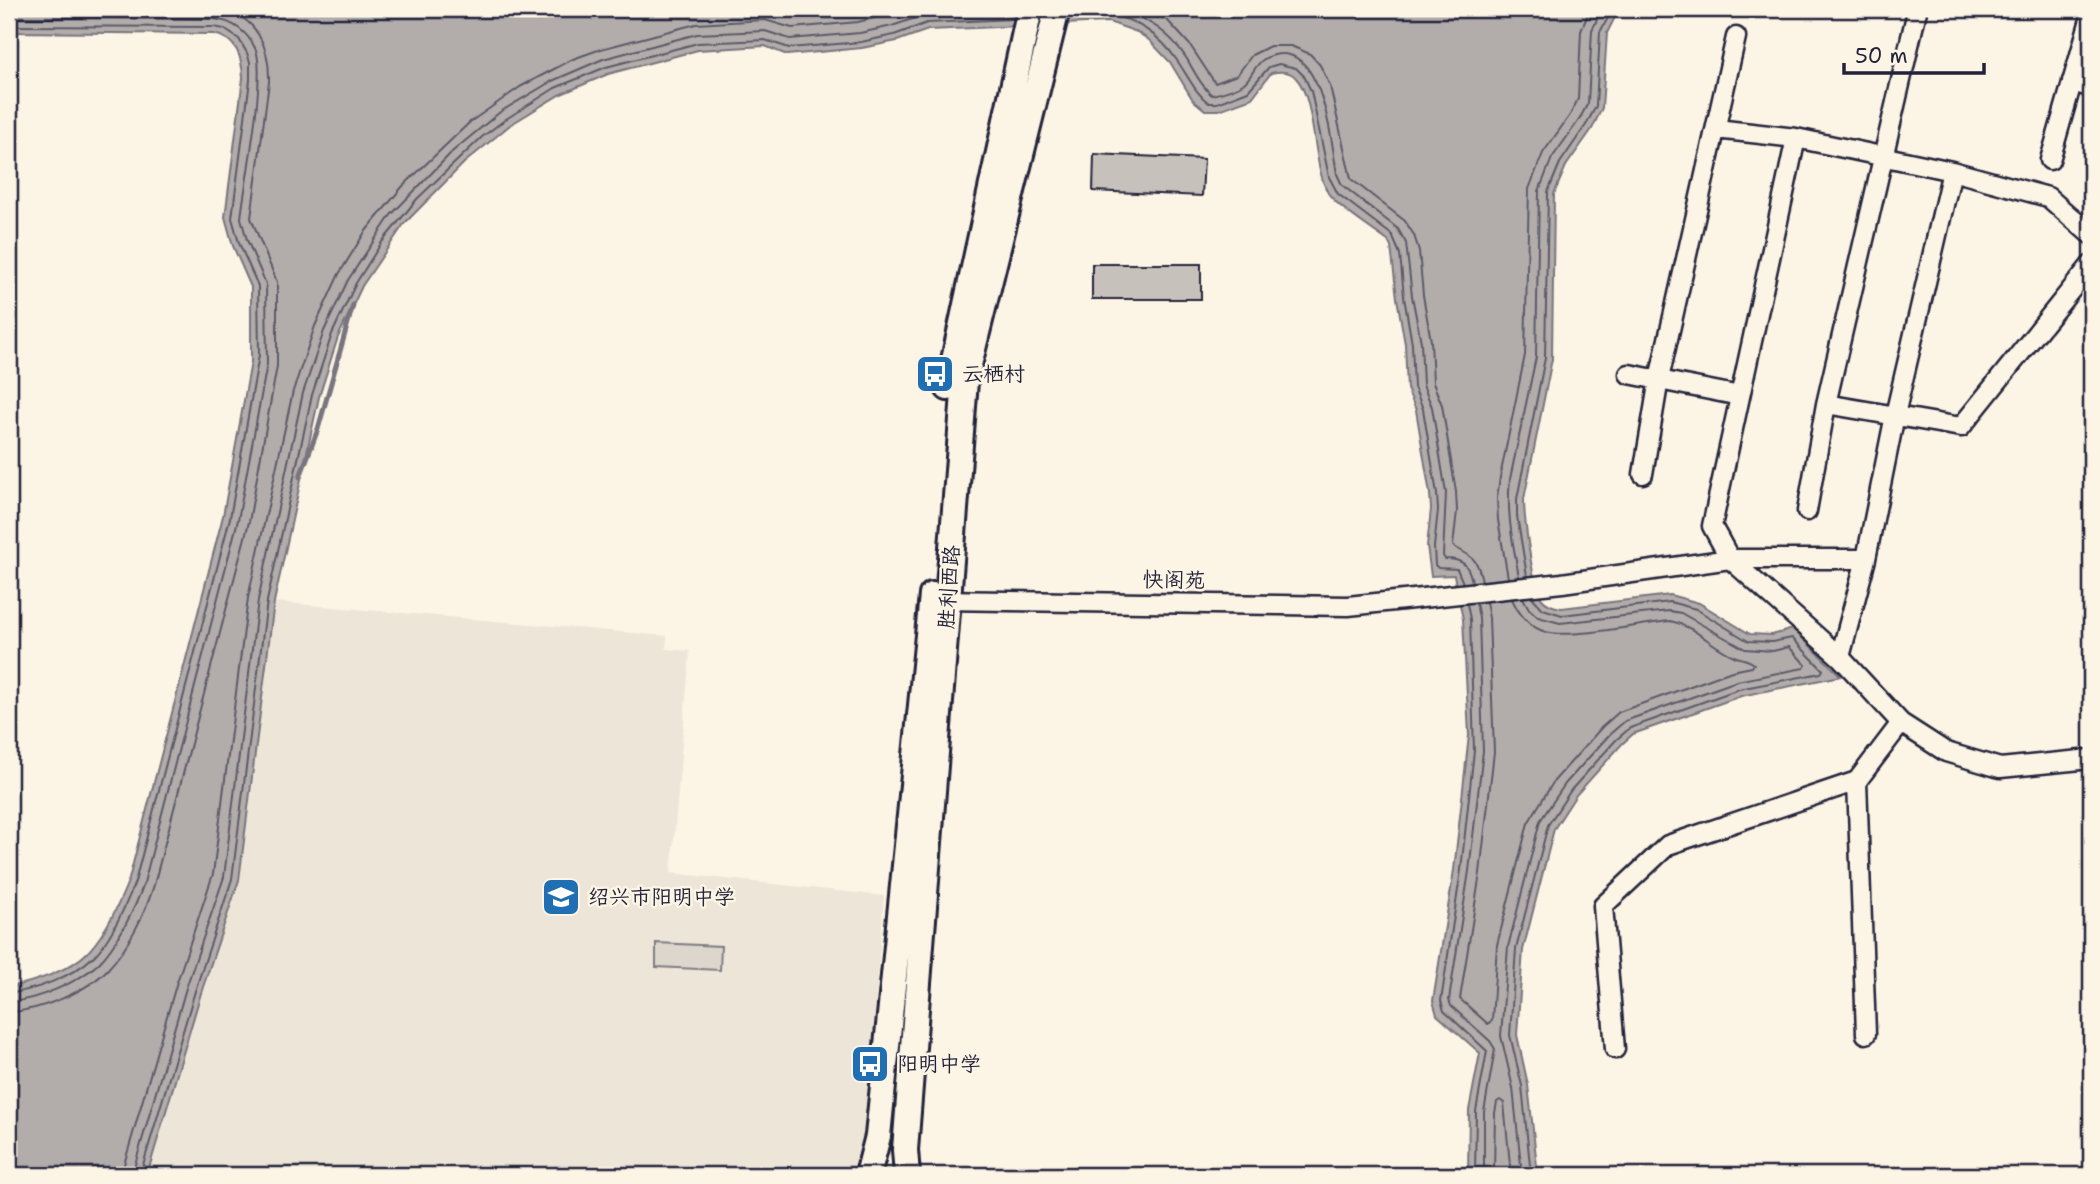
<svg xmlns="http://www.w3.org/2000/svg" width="2100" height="1184" font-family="'Shantell Sans','LXGW WenKai TC',sans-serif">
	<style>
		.built { fill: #ece5d8 }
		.green { fill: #dcd6cc; stroke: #7f7c84; stroke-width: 2 }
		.water { fill: #b2adab; stroke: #78757e; stroke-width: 2 }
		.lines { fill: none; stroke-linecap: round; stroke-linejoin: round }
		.shore { stroke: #5c5a68; stroke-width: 2 }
		.stream { stroke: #78757e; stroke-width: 5 }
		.building { fill: #c6c1bb; stroke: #22223b; stroke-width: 2 }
		.minor-casing { stroke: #22223b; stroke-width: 23 }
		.secondary-casing { stroke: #22223b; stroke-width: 30 }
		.minor { stroke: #fcf5e5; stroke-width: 18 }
		.secondary { stroke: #fcf5e5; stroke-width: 24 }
		.labels { text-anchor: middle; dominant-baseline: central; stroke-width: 5; stroke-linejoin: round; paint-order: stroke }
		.poi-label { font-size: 21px; fill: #22223b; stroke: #fcf5e5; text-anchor: start }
		.street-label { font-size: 21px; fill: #22223b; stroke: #fcf5e5 }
	</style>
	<rect width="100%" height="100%" fill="#fcf5e5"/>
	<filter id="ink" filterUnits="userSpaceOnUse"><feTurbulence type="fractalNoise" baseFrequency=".0143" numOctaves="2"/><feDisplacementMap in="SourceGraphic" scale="14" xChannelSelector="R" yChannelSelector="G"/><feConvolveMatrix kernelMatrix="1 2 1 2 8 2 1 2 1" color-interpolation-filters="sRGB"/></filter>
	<g filter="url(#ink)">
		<path class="built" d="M274 602 667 636 666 649 690 651 671 873 884 896 862 1175H147L201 993 239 880Z"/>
		<path class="green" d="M656 943 721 946 720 970 656 967Z"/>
		<path class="water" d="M9 9H1624L1614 19 1607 33 1602 108 1592 129 1566 166 1554 194 1552 359 1524 499C1524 516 1532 587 1542 599 1547 605 1554 607 1562 608L1670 595 1699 603 1750 634 1772 635 1793 629 1841 676 1741 696 1633 734 1622 744 1576 795 1554 829 1523 950 1517 1035 1528 1085 1538 1175H1468L1469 1110 1480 1053 1437 1015 1433 1001 1454 870 1469 735 1463 619 1454 575 1431 576 1427 546 1431 509 1430 494 1416 410 1407 389 1405 344 1397 298 1391 247 1388 241C1373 230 1337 207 1328 193 1312 164 1316 99 1296 78 1290 70 1280 71 1271 73L1252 98 1219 110H1205L1193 100 1170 62 1149 40 1137 32 1109 22 928 30 897 41 862 48 787 55 765 46 698 50 608 74 559 95 510 125 464 163 404 224 362 286 338 337 319 397 274 602 239 880 201 993 147 1175H9V987C34 982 70 971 89 951 107 931 119 904 129 879L223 516 251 362V287L233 246 225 217 243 78C242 57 237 39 214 34L9 32Z"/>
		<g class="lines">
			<path class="shore" d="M1118 9C1148 19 1169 31 1187 59 1194 71 1201 86 1212 95 1221 93 1235 89 1243 84 1252 78 1254 65 1264 59 1322 29 1331 141 1337 174L1342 185 1398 229 1406 243 1412 296 1421 342 1423 385 1432 407 1446 493 1443 556 1445 559C1463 559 1469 565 1472 582
				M1150 9 1168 21 1190 45 1215 83 1237 75 1252 55 1270 46H1291L1310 54 1320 65 1330 86 1351 179 1405 221 1414 235 1419 251 1423 295 1431 341 1433 383 1442 405 1456 492 1457 511 1453 546C1472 558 1477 556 1482 581
				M9 17 214 19C233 21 248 32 256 50 266 77 245 183 241 218L247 240 266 284 267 364 238 520 144 883C136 906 117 946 98 964 77 983 37 1000 9 1002
				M1069 17C1082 16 1096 14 1108 15 1136 18 1161 37 1176 59 1187 74 1194 92 1209 103H1217L1248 91 1269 67 1279 64 1296 68 1304 76 1311 91 1329 177 1338 194 1392 235 1400 254 1404 297 1412 344 1414 387 1423 409 1437 494 1438 510 1434 547 1435 565 1438 568 1457 569 1463 583
				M9 26 214 27 224 29 239 39 247 53 250 62V80L232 218 239 243 258 286 259 355 230 518 135 882C126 905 111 940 93 957 73 976 35 991 9 993
				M1527 576 1517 516V499L1545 358 1548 192 1560 163 1586 125 1596 106 1600 32 1613 9
				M1519 577C1513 544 1506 513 1510 479L1536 357 1539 191 1552 158 1579 120 1588 103 1592 30 1602 9
				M1508 578 1498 520 1497 498 1500 477 1525 355 1529 189 1543 153 1570 115 1578 99 1581 31 1590 9
				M1486 602 1489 618 1494 752 1480 873 1460 999 1488 1024 1492 1020 1497 945 1528 823 1554 781 1602 727 1619 712 1732 671 1752 667 1754 664C1749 659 1741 659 1734 656 1712 647 1695 626 1670 621 1641 624 1571 639 1546 632 1529 627 1519 615 1512 599
				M1476 603 1479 618 1483 751 1469 871 1449 1000 1451 1006 1490 1041 1495 1049 1484 1112V1175
				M1467 604 1470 619 1474 751 1461 870 1441 1001 1444 1011 1487 1051 1476 1111 1475 1175
				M9 1012C39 1011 86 992 107 970 128 948 145 914 154 885L249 522 277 366V282L251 218 269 82C270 48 257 15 219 9
				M121 1175 176 985 213 874 248 598 293 391 315 326 339 274 365 232 403 186 470 122 520 87 573 59 601 49 696 24 765 20 792 28 858 22 910 9
				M132 1175 186 988 224 877 258 600 303 393 324 331 348 280 391 215 453 151 500 112 552 81 603 59 697 34 765 31 790 39 860 33 892 26 927 14 1015 11
				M140 1175 195 991 232 879 267 601 312 395 332 334 356 283 382 242 417 199 482 137 506 119 555 88 606 67 698 43 765 40 789 48 861 42 894 35 927 23 1013 19
				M1494 1175 1495 1113 1497 1102 1500 1100 1504 1103 1511 1175
				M1522 1175 1513 1088 1501 1036 1508 947 1540 821 1565 784 1610 734 1625 721 1737 681 1804 668 1806 665 1789 647 1773 651 1745 649 1681 613 1669 611 1560 623 1538 617 1529 609 1523 598
				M1531 1175 1522 1086 1510 1035 1516 949 1548 825 1571 790 1616 740 1630 728 1739 689 1821 673 1823 670 1792 638 1772 642 1748 641 1696 609 1670 602 1562 615 1543 609 1532 597"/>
			<path class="stream" d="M300 477 318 429 353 305"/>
		</g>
		<path class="building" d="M1094 154 1204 159 1202 196 1093 191Z
			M1092 264H1201V299H1092Z"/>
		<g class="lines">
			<defs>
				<path id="minor" d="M2072 81 2091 88
					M1716 129 1796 138
					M2050 160 2091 16
					M1952 171 2048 197 2091 235
					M1629 374 1740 396
					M1826 404 1961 427 2091 265
					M1643 474 1659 379 1736 37
					M1807 511 1826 404 1917 11
					M938 600 1348 606 1562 583 1730 559 1712 526 1796 138 1952 171 1895 415 1866 559
					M1840 657 1866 559H1730L1840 657 1901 723
					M1857 781 1901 723 1946 752 2000 768 2091 759
					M1615 1049 1603 906 1668 845 1857 781 1866 1034"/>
				<path id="secondary" d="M948 388 1030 9
					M868 1175 878 1136 932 595
					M907 1175 905 1150 965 381 1057 9"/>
			</defs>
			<use href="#minor" class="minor-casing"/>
			<use href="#secondary" class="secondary-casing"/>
			<use href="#minor" class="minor"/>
			<use href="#secondary" class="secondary"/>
		</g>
	</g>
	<defs>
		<symbol id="bus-square" viewBox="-11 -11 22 22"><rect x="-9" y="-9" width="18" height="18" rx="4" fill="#1f6fb2" stroke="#fcf5e5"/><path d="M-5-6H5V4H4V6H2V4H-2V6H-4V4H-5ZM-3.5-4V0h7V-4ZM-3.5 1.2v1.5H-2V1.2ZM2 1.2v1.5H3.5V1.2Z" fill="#fff"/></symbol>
		<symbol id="school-square" viewBox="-11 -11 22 22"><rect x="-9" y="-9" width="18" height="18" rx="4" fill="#1f6fb2" stroke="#fcf5e5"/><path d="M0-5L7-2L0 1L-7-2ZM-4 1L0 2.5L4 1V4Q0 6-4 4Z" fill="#fff"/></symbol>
	</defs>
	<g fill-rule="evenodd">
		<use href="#bus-square" x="913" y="352" width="44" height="44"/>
		<use href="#school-square" x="539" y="875" width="44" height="44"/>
		<use href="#bus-square" x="848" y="1042" width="44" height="44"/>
	</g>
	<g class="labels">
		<g class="poi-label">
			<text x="962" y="374">云栖村</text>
			<text x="588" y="897">绍兴市阳明中学</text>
			<text x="897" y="1064">阳明中学</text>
		</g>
		<g class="street-label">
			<text transform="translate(1174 580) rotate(1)">快阁苑</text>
			<text transform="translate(949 587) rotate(-86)">胜利西路</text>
		</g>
	</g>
	<rect width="2100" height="1184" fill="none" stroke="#fcf5e5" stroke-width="35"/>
	<rect x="18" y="18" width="2065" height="1149" fill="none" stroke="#22223b" stroke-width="2.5" filter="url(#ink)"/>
	<path d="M1844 63v10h140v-10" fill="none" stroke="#22223b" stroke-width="3.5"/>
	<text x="1855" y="63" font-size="21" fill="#22223b" stroke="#fcf5e5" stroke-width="5" paint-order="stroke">50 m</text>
</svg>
